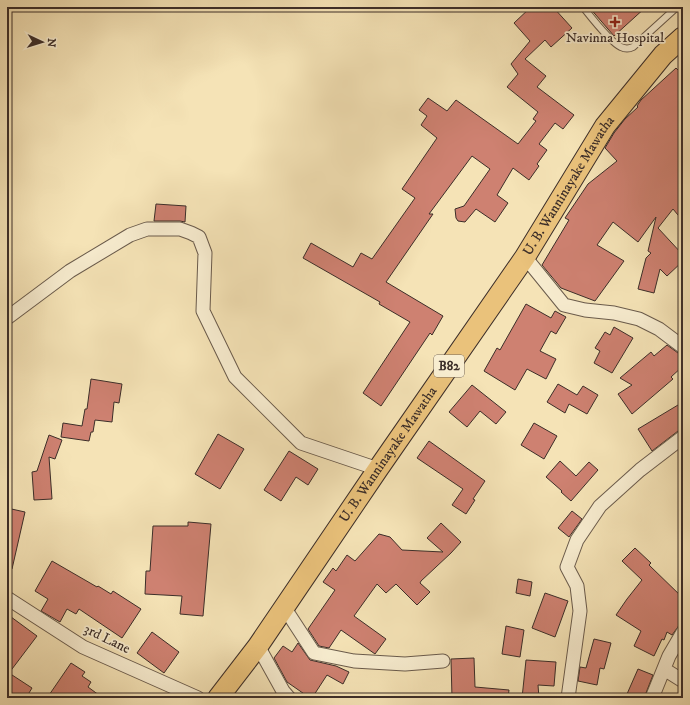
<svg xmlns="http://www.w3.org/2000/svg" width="690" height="705" font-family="'IM FELL DW Pica',serif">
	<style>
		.building { fill: #ce8171; stroke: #3c2e29 }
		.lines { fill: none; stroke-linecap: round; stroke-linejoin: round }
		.lane-casing { stroke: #6a5b4c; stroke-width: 8 }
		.street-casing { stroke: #6a5b4c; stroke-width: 15 }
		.primary-casing { stroke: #3c2e29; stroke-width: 22 }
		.lane { stroke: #f8edd0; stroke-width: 6 }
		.street { stroke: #f8edd0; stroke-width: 13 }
		.primary { stroke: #eac27b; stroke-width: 20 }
		.poi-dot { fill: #8f2418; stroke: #f8edd0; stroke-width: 1.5 }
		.labels { text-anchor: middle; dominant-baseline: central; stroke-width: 3.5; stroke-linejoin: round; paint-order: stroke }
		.shield { fill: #f8edd0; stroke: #74675b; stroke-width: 1 }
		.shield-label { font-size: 13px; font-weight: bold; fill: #3c2e29 }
		.poi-label { font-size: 14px; fill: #3c2e29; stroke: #f8edd0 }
		.street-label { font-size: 14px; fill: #3c2e29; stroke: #f8edd0 }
	</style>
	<rect width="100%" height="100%" fill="#f5e3b6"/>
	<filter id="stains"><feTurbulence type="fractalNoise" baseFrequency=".005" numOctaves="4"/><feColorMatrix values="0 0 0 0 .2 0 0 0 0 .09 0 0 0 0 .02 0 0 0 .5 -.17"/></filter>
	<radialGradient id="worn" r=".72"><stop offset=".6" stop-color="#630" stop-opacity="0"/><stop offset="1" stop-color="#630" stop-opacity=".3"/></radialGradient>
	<path class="building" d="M531 7H553L572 28 551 47 545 40 525 59 546 76 537 87 574 115 563 129 555 123 539 144 547 150 537 164 539 166 529 180 513 168 497 195 508 203 495 222 476 209 465 222 458 221 456 218 455 209 464 206 490 169 472 156 429 214H433L386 282 443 316 432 335 430 333 381 406 363 393 410 322 379 304 380 302 303 258 311 243 353 267 361 253 372 259 415 198 402 189 437 138 421 125 427 116 419 110 428 98 447 111 456 100 518 144 536 121 533 119 538 112 507 87 518 74 511 64 530 41 514 23Z
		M589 7H646L614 36Z
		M676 68 683 75V221L673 209 658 228 683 255V261L667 276 660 269 654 293 638 289 646 258 651 253 648 251 656 217 638 242 613 222 597 245 624 261 595 301 561 288 542 265 569 220 565 218 588 184 617 161 605 148 614 133 625 119 638 107 637 106 641 100Z
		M156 204 186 206 185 222 180 221H154Z
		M526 304 551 318 555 311 566 317 556 334 551 331 540 351 556 359 546 379 527 369 515 390 484 371 497 348 500 350Z
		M614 327 633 338 612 373 594 363 600 351 595 348 605 332 610 335Z
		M667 345 678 353 683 355V366L671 377 673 379 632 414 618 394 632 385 620 378 651 352 654 356Z
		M91 379 122 384 119 403 114 402 112 422 95 420 93 432H91L89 441 61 437 63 423 82 426 85 409H87Z
		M558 384 577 395 583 386 598 395 587 414 569 404 565 413 547 402Z
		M472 385 506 412 496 424 480 411 467 427 449 412Z
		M683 402V429L678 431 652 451 638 429Z
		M534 423 557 436 544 459 521 445Z
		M218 434 244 449 220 489 195 474Z
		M49 435 62 440 55 459 49 457 52 499 34 500 32 472 37 471Z
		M429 441 485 481 473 499 475 500 466 514 452 505 463 489 417 458Z
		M289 451 318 469 308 485 296 477 281 501 264 490Z
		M560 461 576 476 589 462 598 470 571 501 561 492 562 491 546 477Z
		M7 508 25 512 12 569H7Z
		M572 511 582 519 569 537 558 528Z
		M188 522 211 524 203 616 180 614 182 596 145 594 146 571H150L153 526H188Z
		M441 523 461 542 451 553 421 581 420 583 430 592 417 605 396 584 386 593 377 584 354 616 386 639 375 654 341 630 329 648 319 646 308 629 335 590 323 582 333 568 336 571 347 555 355 561 379 534 390 537 402 550 443 552 427 538Z
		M635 548 651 563 649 565 683 598V620L672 635 667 632 664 640 662 639 654 656 634 646 641 631 616 615 627 599 642 580 622 561Z
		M52 561 97 587 98 586 111 594 113 591 141 609 122 638 79 609 76 614 67 609 60 622 41 611 48 599 35 591Z
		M518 579 532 582 530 596 516 593Z
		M545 593 568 601 555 637 532 628Z
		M7 614 37 636 9 673 32 688 26 698H18L7 691Z
		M506 626 524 630 520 657 502 654Z
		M152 632 179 652 164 673 137 653Z
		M594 639 611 643 604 669 600 668 597 685 578 681 580 667 586 668Z
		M298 643 310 660 336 666 349 672 343 684 327 675 312 698H310L287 682 274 658 283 646 292 652Z
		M474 658 475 687 509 690 508 698H452L451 659Z
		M526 660 556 662 554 686 538 685 539 698H522Z
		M71 663 85 672 82 676 91 682 88 687 103 698H47Z
		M638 669 653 675 644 698H638L627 694Z"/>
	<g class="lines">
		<defs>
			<path id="lane" d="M583 7C591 17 610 42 621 47 625 49 629 49 633 47L677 7"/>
			<path id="street" d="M525 257 564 305 585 310 614 313 639 319 659 329 683 347
				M7 318 70 271 130 235 147 229H180L191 233 199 237 205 253 203 311 235 377 301 443 378 469
				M7 598 83 647 198 698
				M284 607 314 653 354 661 405 664 443 661
				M258 646 283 691 289 698
				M664 669 683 681
				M568 698 580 611 577 586 567 567 577 540 600 506 640 470 683 437
				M652 698 669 656 683 632"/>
			<g id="primary">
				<path id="s1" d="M218 698 258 646 378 469 525 257 605 126 663 55 683 37"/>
			</g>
		</defs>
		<use href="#lane" class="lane-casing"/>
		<use href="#street" class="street-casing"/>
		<use href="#primary" class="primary-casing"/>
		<use href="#lane" class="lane"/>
		<use href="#street" class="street"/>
		<use href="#primary" class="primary"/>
	</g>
	<path class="poi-dot" d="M613 16h4v4h4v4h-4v4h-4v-4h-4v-4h4z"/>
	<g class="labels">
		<rect class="shield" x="434" y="355" width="30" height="22" rx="3"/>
		<g class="shield-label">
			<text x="449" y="366">B82</text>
		</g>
		<g class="poi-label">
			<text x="615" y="38">Navinna Hospital</text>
		</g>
		<g class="street-label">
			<text stroke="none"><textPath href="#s1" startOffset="621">U. B. Wanninayake Mawatha</textPath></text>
			<text stroke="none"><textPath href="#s1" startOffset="297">U. B. Wanninayake Mawatha</textPath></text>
			<text transform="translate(107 639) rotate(26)">3rd Lane</text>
		</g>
	</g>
	<rect width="690" height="705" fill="none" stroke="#f5e3b6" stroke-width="24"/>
	<rect x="8" y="8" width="674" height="689" fill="none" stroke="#3c2e29" stroke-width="2"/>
	<rect x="12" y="12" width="666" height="681" fill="none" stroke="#3c2e29"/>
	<g transform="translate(42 42) rotate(94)" stroke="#f8edd0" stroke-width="3" paint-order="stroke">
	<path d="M0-3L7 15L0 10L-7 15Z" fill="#3c2e29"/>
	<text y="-6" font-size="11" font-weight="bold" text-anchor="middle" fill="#3c2e29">N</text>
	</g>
	<rect width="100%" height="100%" filter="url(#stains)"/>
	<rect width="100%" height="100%" fill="url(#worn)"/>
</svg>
